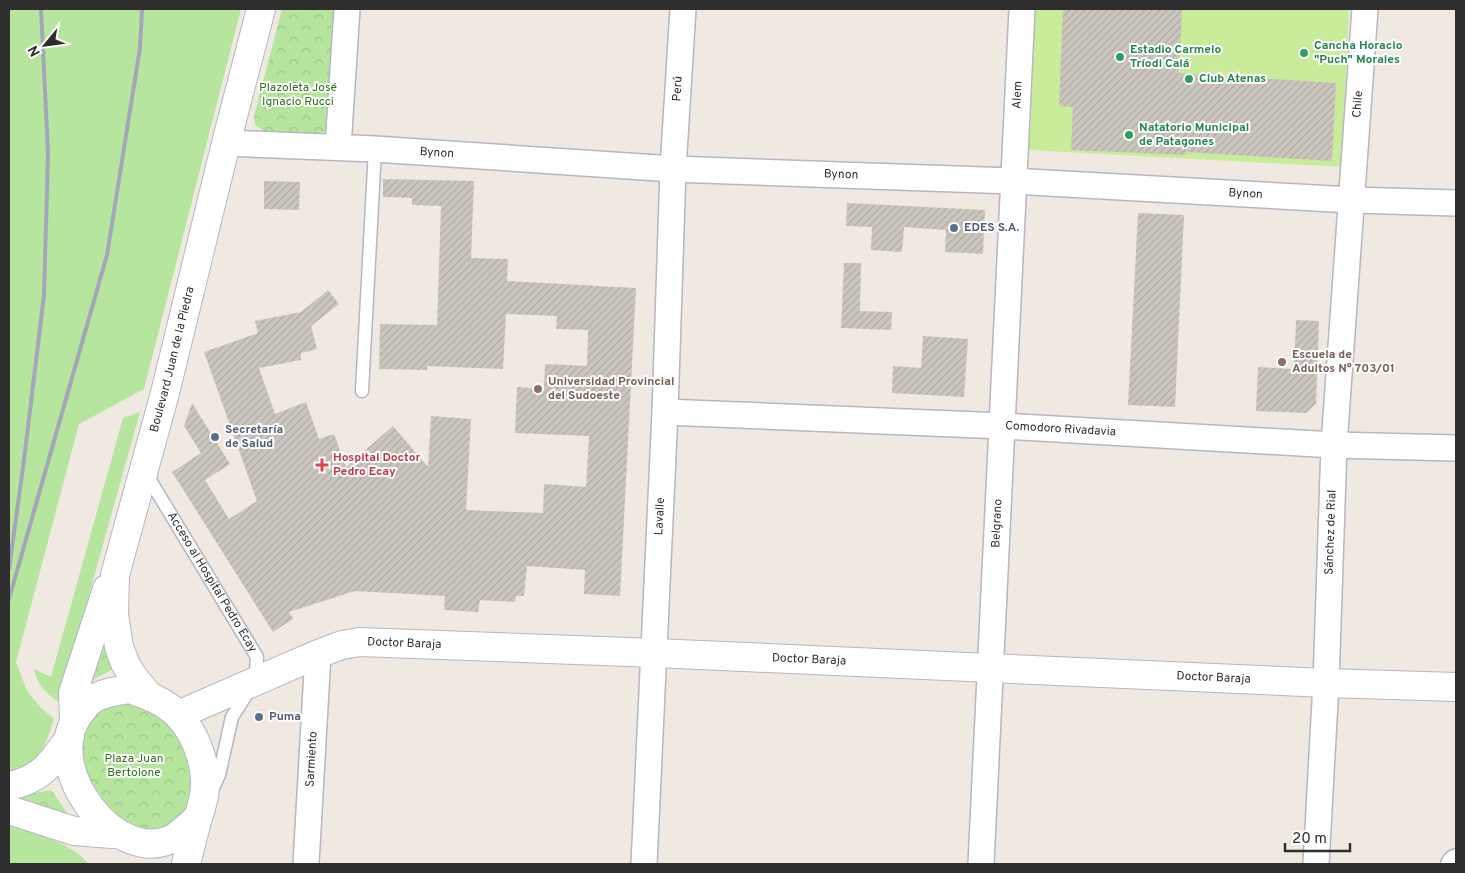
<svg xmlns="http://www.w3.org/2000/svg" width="1465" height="873" font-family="Overpass,sans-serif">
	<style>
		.grass { fill: #b6e59e }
		.forest { fill: url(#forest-crowns) }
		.pitch { fill: #c9ec9a }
		.building { fill: url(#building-hatch) }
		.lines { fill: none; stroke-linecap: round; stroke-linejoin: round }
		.lane-casing { stroke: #b4b7c1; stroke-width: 15 }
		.street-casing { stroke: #b4b7c1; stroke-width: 28 }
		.secondary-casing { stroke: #b4b7c1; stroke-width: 30 }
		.lane { stroke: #fff; stroke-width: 12 }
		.street { stroke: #fff; stroke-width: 25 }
		.secondary { stroke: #fff; stroke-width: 28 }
		.rail { stroke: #a3a6b8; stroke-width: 4 }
		.leisure-dot { fill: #2e9e5b; stroke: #fff; stroke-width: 2 }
		.service-dot { fill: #5c6f8a; stroke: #fff; stroke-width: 2 }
		.education-dot { fill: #8d6e63; stroke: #fff; stroke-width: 2 }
		.health-dot { fill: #e0444e; stroke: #fff; stroke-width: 2 }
		.labels { text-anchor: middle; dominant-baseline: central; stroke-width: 4; stroke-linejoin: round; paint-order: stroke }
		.leisure-label { font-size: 12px; font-weight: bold; fill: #27864d; stroke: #fff; text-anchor: start }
		.park-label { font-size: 12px; fill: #2c6e1b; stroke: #fff }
		.street-label { font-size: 12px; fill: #2e2e2e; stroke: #fff }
		.service-label { font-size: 12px; font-weight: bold; fill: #4e5e75; stroke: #fff; text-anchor: start }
		.education-label { font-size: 12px; font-weight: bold; fill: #785e54; stroke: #fff; text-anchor: start }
		.health-label { font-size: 12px; font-weight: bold; fill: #be3a42; stroke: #fff; text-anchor: start }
	</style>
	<defs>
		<pattern id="forest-crowns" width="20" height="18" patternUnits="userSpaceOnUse" patternTransform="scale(1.25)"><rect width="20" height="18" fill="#b6e59e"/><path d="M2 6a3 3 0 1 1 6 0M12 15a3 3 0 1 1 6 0" fill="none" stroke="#9dc588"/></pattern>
		<pattern id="building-hatch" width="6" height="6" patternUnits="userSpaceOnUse" patternTransform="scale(1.25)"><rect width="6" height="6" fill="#cbc7bf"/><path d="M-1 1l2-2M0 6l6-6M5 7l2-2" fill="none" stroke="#afaba4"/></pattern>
	</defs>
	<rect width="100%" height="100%" fill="#efe9e1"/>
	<path class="grass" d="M9 9H241L144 389 79 424 16 662 27 691 40 707 54 719C44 749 41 764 9 774Z
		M140 412 59 702C45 693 38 685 34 669L51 677 123 418Z
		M9 826C37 835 69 841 89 864H9Z"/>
	<path class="forest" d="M282 9H339L329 130 321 133H267L255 125 254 116Z
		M104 636 113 669 89 682Z
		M122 703C167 703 207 765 189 807 186 812 180 816 175 820 170 825 163 831 156 832 149 833 140 832 133 832L91 795 79 746 94 713 108 706Z
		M50 790 53 792 69 816 21 801 17 798 21 796Z"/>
	<path class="pitch" d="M1036 9H1349L1342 167 1029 150Z"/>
	<path class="building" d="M1063 9H1182L1179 73 1336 83 1332 161 1186 152V155L1071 150 1073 107 1059 106Z
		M383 179 474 181 471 258 508 259 507 281 636 288 620 596 584 594 585 570 527 566 524 596H516L515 602 480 600 478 612 444 610 445 596 355 591 289 612 293 619 273 632 172 472 201 453 184 426 192 403 230 464 205 480 229 519 257 501 204 352 258 333 255 321 301 312 328 290 339 304 311 326 317 349 301 353V360L259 368 275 414 306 402 319 439 334 434 346 467 393 426 428 467 431 416 471 419 466 510 543 513 544 484 586 487 589 436 515 433 517 387 544 389 545 364 587 366 588 330 556 329 557 316 506 314 503 369 427 366V370L379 369 380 324 437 325 441 206 412 205V198L383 197Z
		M264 181 300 182 299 210 264 209Z
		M847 203 985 210 983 254 945 252 946 230 904 227 902 252 871 250 872 227 846 226Z
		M1138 213 1184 215 1175 407 1128 405Z
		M844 263H861L860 311 892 312 891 330 841 328Z
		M1296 320 1319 321 1316 404 1306 413 1256 411 1258 367 1294 369Z
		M923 336 968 339 964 397 892 393 893 366 921 368Z"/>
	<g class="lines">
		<defs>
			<g id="lane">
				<path d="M362 391 375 149"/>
				<path id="s1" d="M145 472 257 657 256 670 252 682 246 695 232 717 219 775 211 792"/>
			</g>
			<g id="street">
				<path id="s2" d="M226 143 375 149 673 169 1012 181 1351 200 1456 203"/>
				<path d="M338 147 347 9"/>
				<path id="s3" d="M665 412 1003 426 1334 445 1456 448"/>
				<path id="s4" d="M306 864 318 654"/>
				<path id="s5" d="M644 864 665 412 673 169 683 9"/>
				<path id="s6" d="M981 864 1022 9"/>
				<path id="s7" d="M1316 864 1326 683 1334 445 1365 9"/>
				<path d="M1454 864 1456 862"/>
			</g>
			<g id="secondary">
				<path d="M130 689C147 695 166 702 179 716 199 738 211 776 202 804 201 809 200 815 197 818 191 825 183 830 177 836 118 873 38 765 80 713 83 709 86 704 90 701 101 693 116 691 130 689Z"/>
				<path id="s8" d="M148 695 132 675 125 663 119 647 114 614 115 575 165 393 226 143 261 9"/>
				<path id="s9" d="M178 715 318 654 342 645 359 642 655 653 1326 683 1456 687"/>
				<path d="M74 720 73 693 107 589"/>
				<path d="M9 786C41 780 52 763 70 737"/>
				<path d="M9 810 74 831 112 834"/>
				<path d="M186 864 198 817"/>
			</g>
		</defs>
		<use href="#lane" class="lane-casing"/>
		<use href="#street" class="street-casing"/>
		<use href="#secondary" class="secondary-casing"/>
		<use href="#lane" class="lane"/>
		<use href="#street" class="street"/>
		<use href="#secondary" class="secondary"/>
		<path class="rail" d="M9 569 24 460 44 295 48 153 41 9
			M9 599 107 255 140 48 142 9"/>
	</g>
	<g class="leisure-dot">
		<circle cx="1304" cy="53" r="5"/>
		<circle cx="1120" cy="57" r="5"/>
		<circle cx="1189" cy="79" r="5"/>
		<circle cx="1129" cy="135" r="5"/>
	</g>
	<g class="service-dot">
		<circle cx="954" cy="228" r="5"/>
		<circle cx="215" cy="437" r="5"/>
		<circle cx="259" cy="717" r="5"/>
	</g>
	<g class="education-dot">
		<circle cx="1282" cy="362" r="5"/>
		<circle cx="538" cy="389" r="5"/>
	</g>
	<path class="health-dot" d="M319.5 457.5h5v5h5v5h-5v5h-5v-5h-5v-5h5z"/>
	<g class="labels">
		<g class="leisure-label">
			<text x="1314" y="46">Cancha Horacio<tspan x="1314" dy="14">"Puch" Morales</tspan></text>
			<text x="1130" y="50">Estadio Carmelo<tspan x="1130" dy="14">Tríodi Calá</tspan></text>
			<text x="1199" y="79">Club Atenas</text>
			<text x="1139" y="128">Natatorio Municipal<tspan x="1139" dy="14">de Patagones</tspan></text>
		</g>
		<g class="park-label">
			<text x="298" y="88">Plazoleta José<tspan x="298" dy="14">Ignacio Rucci</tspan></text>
			<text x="134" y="759">Plaza Juan<tspan x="134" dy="14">Bertolone</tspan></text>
		</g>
		<g class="street-label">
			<text stroke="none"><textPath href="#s5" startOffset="776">Perú</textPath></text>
			<text stroke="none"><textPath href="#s6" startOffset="770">Alem</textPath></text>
			<text stroke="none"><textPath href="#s7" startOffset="761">Chile</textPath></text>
			<text stroke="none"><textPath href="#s2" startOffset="211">Bynon</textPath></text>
			<text stroke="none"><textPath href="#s2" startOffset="616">Bynon</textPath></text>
			<text stroke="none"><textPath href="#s2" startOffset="1021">Bynon</textPath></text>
			<text stroke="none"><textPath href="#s8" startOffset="352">Boulevard Juan de la Piedra</textPath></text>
			<text stroke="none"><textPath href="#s3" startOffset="396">Comodoro Rivadavia</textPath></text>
			<text stroke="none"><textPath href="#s5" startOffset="348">Lavalle</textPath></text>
			<text stroke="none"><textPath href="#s6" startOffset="341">Belgrano</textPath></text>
			<text stroke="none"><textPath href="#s7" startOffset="332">Sánchez de Rial</textPath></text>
			<text stroke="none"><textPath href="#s1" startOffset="129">Acceso al Hospital Pedro Ecay</textPath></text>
			<text stroke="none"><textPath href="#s9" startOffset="241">Doctor Baraja</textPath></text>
			<text stroke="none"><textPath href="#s9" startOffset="646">Doctor Baraja</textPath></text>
			<text stroke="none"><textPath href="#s9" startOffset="1051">Doctor Baraja</textPath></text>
			<text stroke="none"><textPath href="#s4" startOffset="105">Sarmiento</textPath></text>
		</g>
		<g class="service-label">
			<text x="964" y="228">EDES S.A.</text>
			<text x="225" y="430">Secretaría<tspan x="225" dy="14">de Salud</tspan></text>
			<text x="269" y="717">Puma</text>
		</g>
		<g class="education-label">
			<text x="1292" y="355">Escuela de<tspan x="1292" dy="14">Adultos N° 703/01</tspan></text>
			<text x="548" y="382">Universidad Provincial<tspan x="548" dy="14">del Sudoeste</tspan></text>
		</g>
		<g class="health-label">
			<text x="333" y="458">Hospital Doctor<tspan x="333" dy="14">Pedro Ecay</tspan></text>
		</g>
	</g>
	<rect width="1465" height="873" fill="none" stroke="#2e2e2e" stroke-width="20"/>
	<g transform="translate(45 45) rotate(241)" stroke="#ffffff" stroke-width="4" paint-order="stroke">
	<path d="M0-4L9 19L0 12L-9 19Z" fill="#2e2e2e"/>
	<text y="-8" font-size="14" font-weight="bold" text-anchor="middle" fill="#2e2e2e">N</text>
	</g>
	<path d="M1285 843v8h65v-8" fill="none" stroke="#2e2e2e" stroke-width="2.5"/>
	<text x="1292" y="843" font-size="15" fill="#2e2e2e" stroke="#ffffff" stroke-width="4" paint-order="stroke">20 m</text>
</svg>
